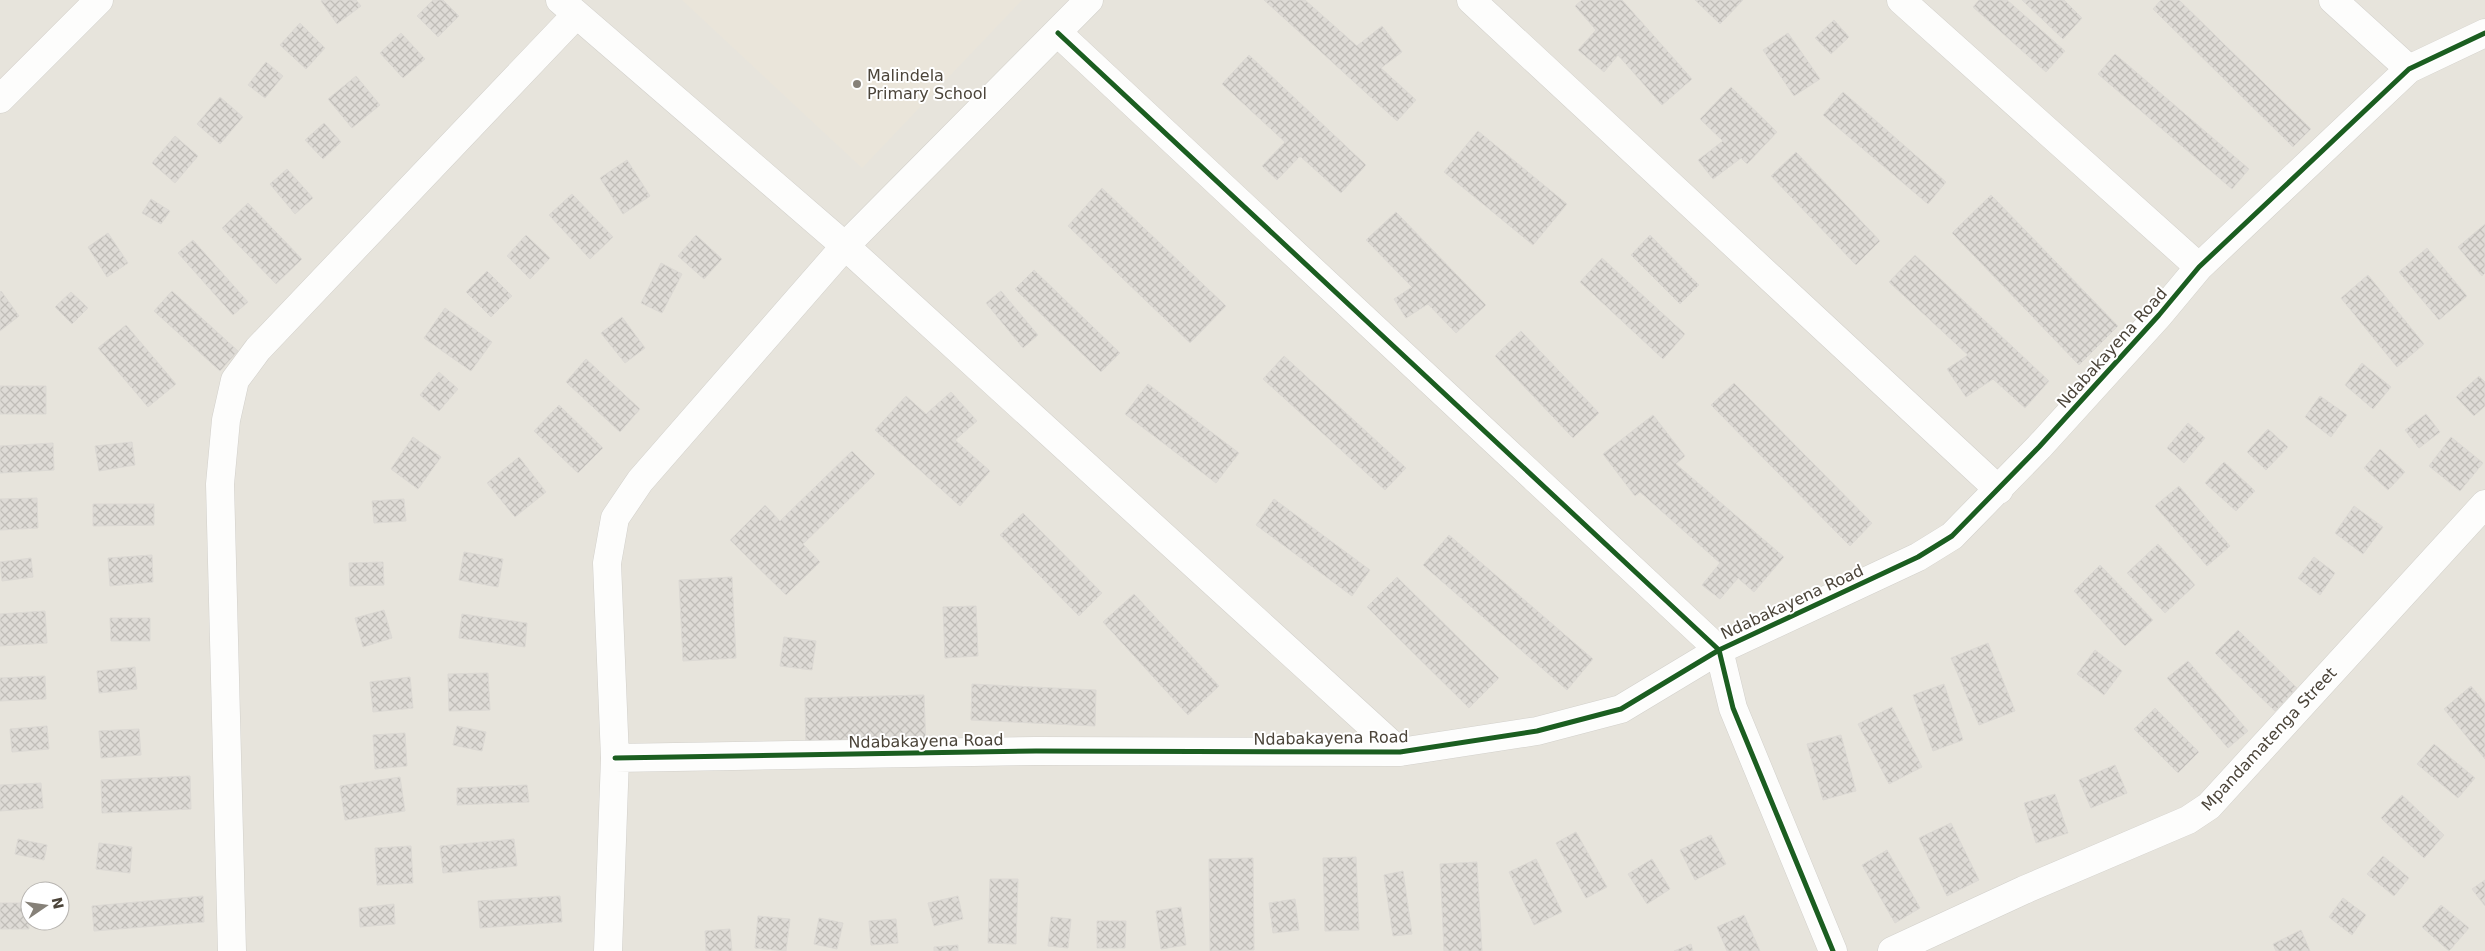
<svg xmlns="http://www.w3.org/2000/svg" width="2485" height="951" font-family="'DejaVu Sans',sans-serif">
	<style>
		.residential { fill: #e7e4dc; fill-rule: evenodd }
		.education { fill: #eae5da }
		.building { fill: url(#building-cross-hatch); stroke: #dcd9d4 }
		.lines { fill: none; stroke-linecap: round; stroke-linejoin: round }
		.minor-casing { stroke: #d2d0cb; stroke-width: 29 }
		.minor { stroke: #fdfdfc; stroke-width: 28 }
		.cycleway-casing { stroke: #fff; stroke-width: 8 }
		.cycleway { stroke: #1b5e20; stroke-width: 5 }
		.poi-dot { fill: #868178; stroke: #fff; stroke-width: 2 }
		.labels { text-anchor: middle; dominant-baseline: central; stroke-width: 4; stroke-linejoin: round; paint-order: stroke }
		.poi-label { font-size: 16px; fill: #4b4439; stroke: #fff; text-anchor: start }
		.street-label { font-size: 16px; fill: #4b4439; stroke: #fff }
	</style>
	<defs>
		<pattern id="building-cross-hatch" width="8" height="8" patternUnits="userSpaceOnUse" patternTransform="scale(1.25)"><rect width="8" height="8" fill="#dedbd6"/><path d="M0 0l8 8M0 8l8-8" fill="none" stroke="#c0bdb8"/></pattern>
	</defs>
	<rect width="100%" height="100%" fill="#f4f2ee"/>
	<path class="residential" d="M0 0H2485V951H0ZM30 891H60V921H30Z"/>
	<path class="education" d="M682 0H1022L862 168Z"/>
	<path class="building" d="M322 0H356L361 6 337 24 321 1Z
		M433 0H443L459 16 438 37 417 16Z
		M1264 0H1305L1357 46 1382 26 1402 52 1381 68 1416 100 1397 121Z
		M1582 0H1622L1692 79 1662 105 1618 55 1604 72 1578 50 1596 30 1575 6Z
		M1695 0H1743L1720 24Z
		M1979 0H2007L2065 51 2046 72 1973 7Z
		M2022 0H2064L2082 18 2063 39Z
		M2161 0H2179L2311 129 2293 147 2153 9Z
		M1834 20 1849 37 1831 54 1815 38Z
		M300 23 325 48 306 69 280 45Z
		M401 33 425 59 403 78 380 53Z
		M1788 33 1820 79 1794 96 1763 50Z
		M2115 54 2249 169 2232 189 2098 74Z
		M1249 55 1366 165 1341 193 1300 156 1277 180 1262 166 1285 142 1222 84Z
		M266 62 283 76 265 98 248 85Z
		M356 76 380 105 352 128 328 99Z
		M1731 87 1777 132 1747 164 1741 158 1713 179 1698 160 1723 141 1700 119Z
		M1843 92 1946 182 1928 204 1823 115Z
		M220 97 243 117 220 144 197 124Z
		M324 123 341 142 323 159 305 140Z
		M1478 131 1567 204 1533 245 1444 172Z
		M175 136 198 156 175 183 152 163Z
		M1796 152 1880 241 1856 265 1771 176Z
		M627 160 650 196 623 214 600 178Z
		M287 169 313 198 295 214 270 184Z
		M1102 188 1226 306 1190 343 1068 226Z
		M572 194 613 237 590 259 549 215Z
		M1991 195 2118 326 2079 365 1952 233Z
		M151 199 170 211 161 224 142 213Z
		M248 203 302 259 276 284 222 228Z
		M1396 212 1486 305 1456 333 1428 304 1406 318 1394 299 1412 287 1366 240Z
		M2485 224V273L2482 276 2458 247Z
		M108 233 128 263 107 277 88 247Z
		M526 235 550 258 530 279 507 256Z
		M696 235 722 259 704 279 678 256Z
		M1650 235 1699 285 1680 304 1631 255Z
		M193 240 248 302 233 315 178 253Z
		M2427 248 2467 296 2439 320 2399 272Z
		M1915 255 2049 381 2025 408 1993 379 1966 397 1947 369 1968 355 1889 282Z
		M1602 258 1685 334 1663 359 1580 282Z
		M661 263 682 274 662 313 641 303Z
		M1034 270 1120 353 1101 372 1015 289Z
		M487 271 512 296 491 317 466 292Z
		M2368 275 2424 344 2397 367 2341 298Z
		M1 291 19 316 0 331V292Z
		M172 291 238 351 220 371 154 311Z
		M1001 291 1038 335 1023 348 986 303Z
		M71 292 88 308 72 324 55 307Z
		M445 308 492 342 471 371 424 338Z
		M622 317 645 348 625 363 601 333Z
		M126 325 176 384 148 407 98 348Z
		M1521 331 1599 413 1573 438 1495 356Z
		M1284 356 1406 468 1385 490 1263 379Z
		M586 359 640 409 620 432 566 382Z
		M2362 363 2391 387 2373 409 2345 385Z
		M439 372 458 389 439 411 420 395Z
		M2479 376 2485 382V406L2474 416 2456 397Z
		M1734 383 1872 523 1850 546 1711 405Z
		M1148 384 1239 453 1216 483 1125 414Z
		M0 386H46V414H0Z
		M951 392 977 421 955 440 990 471 960 506 875 430 906 396 926 414Z
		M2320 396 2347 415 2331 437 2305 417Z
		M559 405 603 448 578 473 534 431Z
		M2426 414 2440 432 2419 448 2405 430Z
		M1653 415 1685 456 1676 464 1784 557 1754 592 1738 578 1720 599 1702 585 1720 563 1640 492 1635 496 1603 454Z
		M2188 423 2205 438 2184 463 2167 448Z
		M2268 429 2288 447 2266 470 2247 452Z
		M413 437 441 457 418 489 391 469Z
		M2451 437 2483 463 2460 491 2429 466Z
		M132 442 135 465 99 471 95 446Z
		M53 443 54 470 0 473V446Z
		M2380 449 2405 472 2388 490 2364 468Z
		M852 451 875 474 803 544 820 562 786 595 730 540 765 505 780 521Z
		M519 457 546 492 515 517 487 483Z
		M2224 462 2255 491 2236 511 2205 483Z
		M2179 486 2230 546 2207 566 2155 506Z
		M37 498 38 528 0 530V499Z
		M404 499 406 521 374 523 372 501Z
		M1274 499 1370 570 1352 596 1256 525Z
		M93 504H154V525L93 526Z
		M2354 506 2383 527 2363 554 2335 533Z
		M1023 513 1102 593 1079 616 1000 535Z
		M1449 535 1593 659 1567 690 1423 565Z
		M2158 544 2195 585 2165 613 2127 573Z
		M464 552 503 559 498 587 459 580Z
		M152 555 153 582 110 586 108 558Z
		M2314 557 2335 573 2320 595 2298 578Z
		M31 558 33 577 2 581 0 562Z
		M383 562 384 585 350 586 349 563Z
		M2100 565 2153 620 2125 646 2074 591Z
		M732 577 736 658 683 661 679 580Z
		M1397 577 1499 678 1469 708 1367 607Z
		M1134 594 1219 686 1188 715 1103 622Z
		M976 606 978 656 945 658 943 607Z
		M384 610 392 638 363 647 355 618Z
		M45 611 47 643 0 646V614Z
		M462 614 527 623 525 647 459 638Z
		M110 618H150V641H111Z
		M2238 630 2297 688 2275 711 2215 653Z
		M784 637 816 641 812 670 780 666Z
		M1988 643 2015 711 1979 725 1951 658Z
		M2095 650 2122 671 2104 695 2077 674Z
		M2188 661 2248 731 2228 748 2167 678Z
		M135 667 137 689 99 693 97 671Z
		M488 673 490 710 449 711 448 674Z
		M45 676 46 699 0 701V678Z
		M410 677 413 708 373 712 370 682Z
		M972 684 1096 690 1095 726 971 720Z
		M1944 684 1963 740 1933 751 1913 695Z
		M2471 686 2485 703V759L2444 709Z
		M924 695 926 748 806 751 805 698Z
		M1892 707 1922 767 1889 784 1858 724Z
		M2155 708 2199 752 2178 773 2134 729Z
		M47 726 49 749 12 752 10 729Z
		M457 726 486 732 482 751 453 745Z
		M139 729 141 755 101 758 99 731Z
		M405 733 407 766 375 769 373 735Z
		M1841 735 1856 791 1823 800 1807 744Z
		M2434 744 2475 778 2458 798 2417 764Z
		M2115 765 2127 793 2091 808 2079 780Z
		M190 776 191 809 102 813 101 780Z
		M400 777 405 811 345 820 340 786Z
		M41 783 43 808 0 811V785Z
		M527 785 529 802 457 805V788Z
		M2055 794 2068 833 2036 843 2024 803Z
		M2402 795 2444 835 2424 858 2381 818Z
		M1951 823 1979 880 1947 896 1919 838Z
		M1576 832 1607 887 1586 898 1556 843Z
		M1711 835 1726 864 1695 880 1680 850Z
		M18 839 47 845 44 860 15 854Z
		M514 839 517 866 443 873 440 846Z
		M99 843 132 847 130 873 96 869Z
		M411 846 413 883 377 885 375 848Z
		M1887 850 1920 908 1895 923 1862 865Z
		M2383 856 2409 878 2394 896 2367 874Z
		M1356 857 1359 930 1325 931 1323 858Z
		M1253 858 1254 950 1210 951 1209 859Z
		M1536 859 1562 912 1534 925 1509 872Z
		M1652 859 1670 889 1647 904 1628 874Z
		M1477 862 1482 951H1444L1440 864Z
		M1403 871 1412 934 1393 936 1384 875Z
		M990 879H1018L1016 944 988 943Z
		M2485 880V906L2472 889Z
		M203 896 204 922 94 931 92 906Z
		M560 896 562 922 480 928 478 901Z
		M958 896 963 919 934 926 928 903Z
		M2343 898 2366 915 2352 935 2329 917Z
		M1295 899 1299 930 1273 933 1269 903Z
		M0 903H29V929H0Z
		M394 904 395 924 360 927 359 908Z
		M2441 905 2469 928 2449 951 2422 927Z
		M1181 907 1186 945 1161 949 1156 911Z
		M1744 915 1760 951H1727L1717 927Z
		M758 916 790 919 786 951 755 948Z
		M1051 917 1071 919 1068 948 1048 946Z
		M819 918 843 923 837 949 814 944Z
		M896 919 898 943 871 945 869 921Z
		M1097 921H1126L1125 948H1097Z
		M730 929 732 951H706L705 931Z
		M2301 930 2310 951H2276L2273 944Z
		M1691 944 1693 951H1674Z
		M958 945V951H934V947Z"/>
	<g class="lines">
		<defs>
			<path id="minor" d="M560 0 845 246 1400 752
				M1471 0 1999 490
				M1901 0 2199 267
				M2333 0 2409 69
				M1058 33 1719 650 1733 708 1833 951
				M0 99 99 0
				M615 758 1036 751 1400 752 1537 731 1621 709 1719 650 1918 557 1952 536 2039 447 2159 315 2199 267 2409 69 2485 33
				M232 951 220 484 226 420 235 380 258 349 576 15
				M608 951 615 758 607 563 615 518 640 481 845 246 1089 0
				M1892 951 2024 890 2188 820 2209 806 2485 504"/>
		</defs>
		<use href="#minor" class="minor-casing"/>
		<use href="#minor" class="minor"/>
		<defs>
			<path id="cycleway" d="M1058 33 1719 650 1733 708 1833 951
				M615 758 1036 751 1400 752 1537 731 1621 709 1719 650 1918 557 1952 536 2039 447 2159 315 2199 267 2409 69 2485 33"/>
		</defs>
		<use href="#cycleway" class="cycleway-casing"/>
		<use href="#cycleway" class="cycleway"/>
	</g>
	<circle class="poi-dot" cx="857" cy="84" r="5"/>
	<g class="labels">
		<g class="poi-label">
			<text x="867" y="75">Malindela<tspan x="867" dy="18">Primary School</tspan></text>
		</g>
		<g class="street-label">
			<text transform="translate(2112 348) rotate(-48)">Ndabakayena Road</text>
			<text transform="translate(1792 602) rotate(-25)">Ndabakayena Road</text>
			<text transform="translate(1331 738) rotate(-1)">Ndabakayena Road</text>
			<text transform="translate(2269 739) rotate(-47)">Mpandamatenga Street</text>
			<text transform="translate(926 741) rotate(-1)">Ndabakayena Road</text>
		</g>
	</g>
	<g transform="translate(45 906) rotate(77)"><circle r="24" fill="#ffffff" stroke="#b7b4b0"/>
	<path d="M0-4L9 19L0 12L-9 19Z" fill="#868178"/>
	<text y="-8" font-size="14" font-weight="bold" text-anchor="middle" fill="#4b4439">N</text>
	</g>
</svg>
